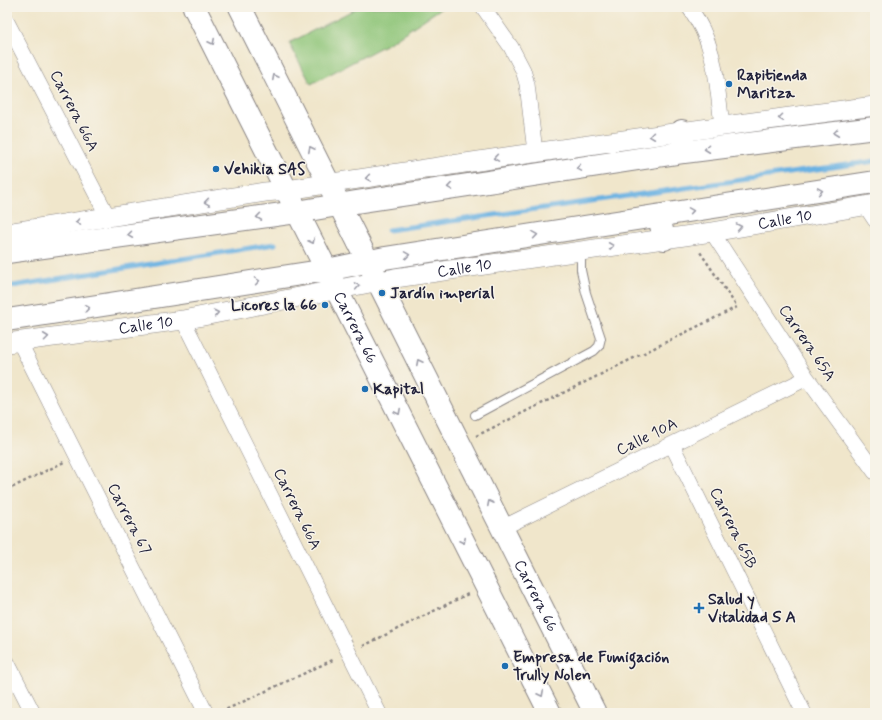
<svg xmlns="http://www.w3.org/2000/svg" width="882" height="720" font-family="Mynerve,sans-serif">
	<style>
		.green { fill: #8ec578; stroke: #58745a }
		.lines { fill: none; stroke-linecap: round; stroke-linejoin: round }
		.stream { stroke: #6cb2e2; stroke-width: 5 }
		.service-casing { stroke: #898483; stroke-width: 10 }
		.minor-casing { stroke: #898483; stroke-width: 16 }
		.tertiary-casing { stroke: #898483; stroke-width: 20 }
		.secondary-casing { stroke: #898483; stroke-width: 24 }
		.primary-casing { stroke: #898483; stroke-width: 24 }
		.path { stroke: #898483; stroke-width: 2.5; stroke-dasharray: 3 3; stroke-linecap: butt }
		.service { stroke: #fff; stroke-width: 8 }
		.minor { stroke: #fff; stroke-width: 15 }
		.tertiary { stroke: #fff; stroke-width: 19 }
		.secondary { stroke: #fff; stroke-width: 22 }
		.primary { stroke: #fff; stroke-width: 22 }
		.oneway { stroke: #9c9ca7 }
		.poi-dot { fill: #1f6fb2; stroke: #f7f3e8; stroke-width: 1.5 }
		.labels { text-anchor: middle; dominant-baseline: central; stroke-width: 3; stroke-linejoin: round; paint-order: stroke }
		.poi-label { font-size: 16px; font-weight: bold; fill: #22223b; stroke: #f7f3e8; text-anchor: start }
		.street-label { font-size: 16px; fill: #22223b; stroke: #f7f3e8 }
	</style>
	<rect width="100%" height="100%" fill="#f7f3e8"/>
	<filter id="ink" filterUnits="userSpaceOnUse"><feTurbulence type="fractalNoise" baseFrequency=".025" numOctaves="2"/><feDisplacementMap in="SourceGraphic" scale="8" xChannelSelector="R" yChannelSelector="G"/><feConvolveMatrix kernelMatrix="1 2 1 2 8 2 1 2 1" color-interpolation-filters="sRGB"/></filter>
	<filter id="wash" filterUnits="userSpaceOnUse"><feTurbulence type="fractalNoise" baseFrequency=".012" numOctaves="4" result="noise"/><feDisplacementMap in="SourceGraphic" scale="16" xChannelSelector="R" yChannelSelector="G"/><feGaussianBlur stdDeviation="0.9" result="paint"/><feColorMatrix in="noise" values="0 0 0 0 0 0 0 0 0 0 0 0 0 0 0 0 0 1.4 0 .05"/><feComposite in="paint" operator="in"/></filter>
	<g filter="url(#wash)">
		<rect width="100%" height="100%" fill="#f0e6cb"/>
		<path class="green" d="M359 7H443L389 43 311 84 289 43Z"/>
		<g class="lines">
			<path class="stream" d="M388 230 875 161
				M7 287 275 244"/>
		</g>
	</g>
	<g filter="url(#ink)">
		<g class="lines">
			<defs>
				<path id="service" d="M475 415 594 351 599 346 601 338 586 293 581 270V251"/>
				<path id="minor" d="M483 7 511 47 523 70 527 84 535 152
					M689 7C717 46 716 80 722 125
					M7 22 108 217
					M865 205 875 220
					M712 232 807 378 875 472
					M183 320 379 713
					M19 341 206 713
					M672 445 804 713
					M502 528 807 378
					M7 662 33 713"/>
				<g id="tertiary">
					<path d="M7 233 265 192 287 190C482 160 678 131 875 106"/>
					<path id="s1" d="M7 343 183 320 395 278 712 232 875 204"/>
				</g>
				<g id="secondary">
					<path id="s2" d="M194 7 550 713"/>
					<path id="s3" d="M240 7 595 713"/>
				</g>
				<path id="primary" d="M682 131 684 152
					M659 216 664 239
					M7 252 297 212 356 202 684 152 875 128
					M7 320 327 270 385 258 875 182"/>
			</defs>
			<use href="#service" class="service-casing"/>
			<use href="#minor" class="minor-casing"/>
			<use href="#tertiary" class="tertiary-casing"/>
			<use href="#secondary" class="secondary-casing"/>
			<use href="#primary" class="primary-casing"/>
			<path class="path" d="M476 436 737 307 700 252
				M7 490 64 462
				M363 646 468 594
				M221 712 335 659"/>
			<use href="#service" class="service"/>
			<use href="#minor" class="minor"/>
			<use href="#tertiary" class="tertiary"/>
			<use href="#secondary" class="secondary"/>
			<use href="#primary" class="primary"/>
		</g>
		<defs><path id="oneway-chevron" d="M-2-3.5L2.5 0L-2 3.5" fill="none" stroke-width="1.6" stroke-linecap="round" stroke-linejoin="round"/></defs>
		<g class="oneway">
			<use href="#oneway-chevron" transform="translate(212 42) rotate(63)"/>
			<use href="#oneway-chevron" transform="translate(275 77) rotate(-117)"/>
			<use href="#oneway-chevron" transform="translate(781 118) rotate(173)"/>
			<use href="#oneway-chevron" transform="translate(836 133) rotate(173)"/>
			<use href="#oneway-chevron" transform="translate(652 136) rotate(172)"/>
			<use href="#oneway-chevron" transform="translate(311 149) rotate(-117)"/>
			<use href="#oneway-chevron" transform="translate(707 149) rotate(173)"/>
			<use href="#oneway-chevron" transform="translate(496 158) rotate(171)"/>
			<use href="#oneway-chevron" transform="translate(579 168) rotate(171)"/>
			<use href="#oneway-chevron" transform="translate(368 178) rotate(171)"/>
			<use href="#oneway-chevron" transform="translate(450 187) rotate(171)"/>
			<use href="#oneway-chevron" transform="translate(820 191) rotate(-9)"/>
			<use href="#oneway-chevron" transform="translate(207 202) rotate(171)"/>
			<use href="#oneway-chevron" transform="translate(691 211) rotate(-9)"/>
			<use href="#oneway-chevron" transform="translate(259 217) rotate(172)"/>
			<use href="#oneway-chevron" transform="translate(78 222) rotate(171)"/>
			<use href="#oneway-chevron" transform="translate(739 227) rotate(-10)"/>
			<use href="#oneway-chevron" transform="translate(130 235) rotate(172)"/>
			<use href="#oneway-chevron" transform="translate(535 235) rotate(-9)"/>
			<use href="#oneway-chevron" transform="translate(312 241) rotate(63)"/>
			<use href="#oneway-chevron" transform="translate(611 246) rotate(-8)"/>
			<use href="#oneway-chevron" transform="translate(407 255) rotate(-9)"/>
			<use href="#oneway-chevron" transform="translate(257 281) rotate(-9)"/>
			<use href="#oneway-chevron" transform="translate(357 286) rotate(-11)"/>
			<use href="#oneway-chevron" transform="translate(87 308) rotate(-9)"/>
			<use href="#oneway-chevron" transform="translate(216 313) rotate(-12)"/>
			<use href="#oneway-chevron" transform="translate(46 337) rotate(-7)"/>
			<use href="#oneway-chevron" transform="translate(419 362) rotate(-117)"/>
			<use href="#oneway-chevron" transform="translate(398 412) rotate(63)"/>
			<use href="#oneway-chevron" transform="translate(490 503) rotate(-117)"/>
			<use href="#oneway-chevron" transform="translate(463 541) rotate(63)"/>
			<use href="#oneway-chevron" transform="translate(541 694) rotate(63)"/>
		</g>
	</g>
	<g class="poi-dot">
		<circle cx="729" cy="84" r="4"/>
		<circle cx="216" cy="169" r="4"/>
		<circle cx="382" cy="293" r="4"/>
		<circle cx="325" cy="305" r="4"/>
		<circle cx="365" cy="389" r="4"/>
		<path d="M697 602h4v4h4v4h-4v4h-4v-4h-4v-4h4z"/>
		<circle cx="505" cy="666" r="4"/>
	</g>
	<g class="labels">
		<g class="poi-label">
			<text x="737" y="75">Rapitienda<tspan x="737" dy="18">Maritza</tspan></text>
			<text x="224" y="169">Vehikia SAS</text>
			<text x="390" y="293">Jardín imperial</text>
			<text x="317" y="305" text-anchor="end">Licores la 66</text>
			<text x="373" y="389">Kapital</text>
			<text x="708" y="599">Salud y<tspan x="708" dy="18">Vitalidad S A</tspan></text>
			<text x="513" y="657">Empresa de Fumigación<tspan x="513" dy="18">Trully Nolen</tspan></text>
		</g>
		<g class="street-label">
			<text transform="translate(74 111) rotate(63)">Carrera 66A</text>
			<text stroke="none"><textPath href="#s1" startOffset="788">Calle 10</textPath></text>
			<text stroke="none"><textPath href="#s1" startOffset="464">Calle 10</textPath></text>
			<text stroke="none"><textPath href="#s1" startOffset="140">Calle 10</textPath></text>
			<text stroke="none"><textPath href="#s2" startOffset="359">Carrera 66</textPath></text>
			<text transform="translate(807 343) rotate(56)">Carrera 65A</text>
			<text transform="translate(647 437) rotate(-26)">Calle 10A</text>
			<text transform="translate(297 509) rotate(64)">Carrera 66A</text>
			<text transform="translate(129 519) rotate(63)">Carrera 67</text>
			<text transform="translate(733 528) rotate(64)">Carrera 65B</text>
			<text stroke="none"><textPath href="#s3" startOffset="659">Carrera 66</textPath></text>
		</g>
	</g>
	<rect width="882" height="720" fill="none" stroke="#f7f3e8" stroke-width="24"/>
</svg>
